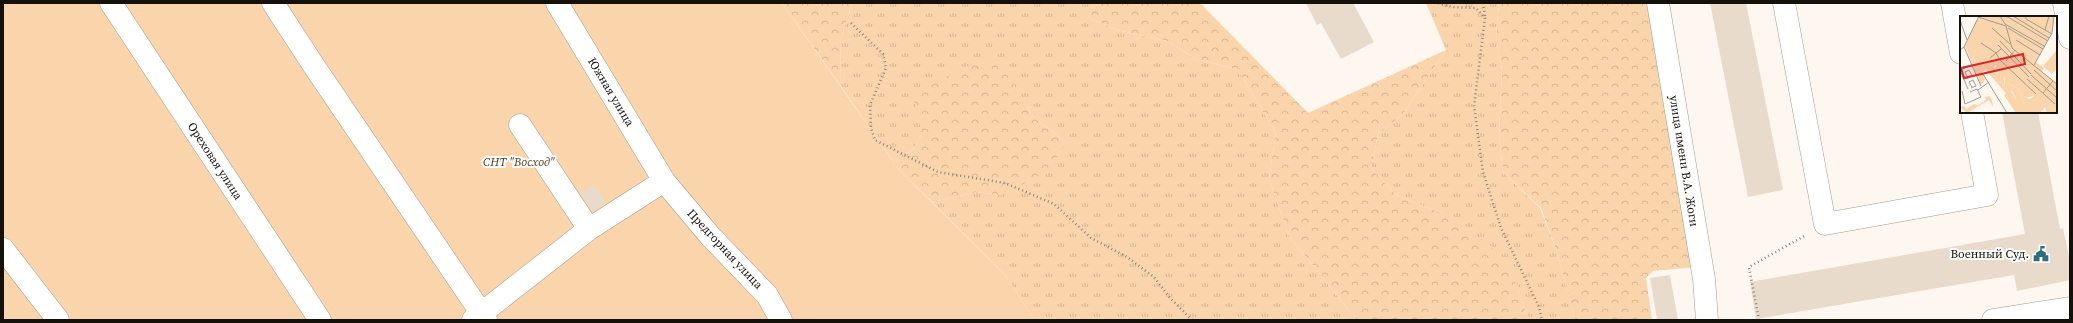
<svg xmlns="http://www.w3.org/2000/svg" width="2073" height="323" font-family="'Source Serif 4',serif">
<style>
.grass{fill:url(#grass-tufts)}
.forest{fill:url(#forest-crowns)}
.garden{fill:#fad5ac}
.building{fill:#e9dbcb}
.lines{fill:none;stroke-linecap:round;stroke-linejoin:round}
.minor-casing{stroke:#a79a8b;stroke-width:23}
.path{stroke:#88837c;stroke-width:2.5;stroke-dasharray:1 3;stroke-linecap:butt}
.minor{stroke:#fff;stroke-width:22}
.labels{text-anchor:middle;stroke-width:4;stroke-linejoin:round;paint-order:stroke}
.street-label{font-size:12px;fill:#14100a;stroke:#fff}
.park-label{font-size:12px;font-style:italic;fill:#523817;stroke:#fff}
.poi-label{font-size:12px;fill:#14100a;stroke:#fff;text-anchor:end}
.inset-road{fill:none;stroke:#a09b94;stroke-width:1}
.view{fill:#d62828;fill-opacity:0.15;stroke:#d62828;stroke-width:2}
.inset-edge{fill:none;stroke:#14100a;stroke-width:2}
</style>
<defs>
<pattern id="grass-tufts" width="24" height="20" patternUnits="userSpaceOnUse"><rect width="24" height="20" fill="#fad5ac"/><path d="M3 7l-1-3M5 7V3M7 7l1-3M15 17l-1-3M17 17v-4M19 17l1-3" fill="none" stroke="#d5b693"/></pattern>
<pattern id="forest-crowns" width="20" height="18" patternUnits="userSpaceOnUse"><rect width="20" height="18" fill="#fad5ac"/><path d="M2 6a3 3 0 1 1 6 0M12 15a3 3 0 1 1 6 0" fill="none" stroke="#d5b693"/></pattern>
</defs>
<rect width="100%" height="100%" fill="#fdf7f0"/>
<path class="grass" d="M852 3H1094L1089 18 1117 30 1167 41 1194 58 1238 70 1276 133 1269 179 1289 236 1357 320H1034L1006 276 932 202 977 192 1002 195 1066 142 1034 118 998 59 922 135 899 170 840 85 841 38Z
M1426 3H1499L1496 36 1502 70 1499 136 1503 172 1540 208 1556 249 1575 320H1528L1517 285 1441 213 1396 195 1371 168 1378 134 1403 114 1446 50Z"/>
<path class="forest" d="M782 3H852L841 38 840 85Z
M1094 3H1200L1308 113 1446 50 1403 114 1378 134 1371 168 1396 195 1441 213 1490 245 1517 285 1528 320H1357L1289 236 1269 179 1276 133 1238 70 1194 58 1167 41 1117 30 1089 18Z
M1499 3H1653L1696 267 1653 271 1646 278 1652 320H1575L1556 249 1541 208 1503 172 1499 136 1502 70 1496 37Z
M998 58 1034 118 1066 142 1050 170 1002 195 977 192 932 202 899 170 922 135 913 96 963 67Z"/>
<path class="garden" d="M3 3H782L899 170 1006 276 1034 320H3Z"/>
<path class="building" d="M1306 3H1353L1374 42 1341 59 1321 23 1317 25Z
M1710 3H1746L1783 190 1748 197Z
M2002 112H2038L2060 229 2063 228 2070 261V280L2017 291 2014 275 1756 319 1750 282 2025 234Z
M594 184 606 203 593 212 580 193Z
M1670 275 1678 320H1657L1650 278Z"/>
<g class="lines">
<defs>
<path id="minor" d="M111 3 320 320
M273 3 314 66 486 320
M557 3 664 181 711 237 767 295 781 320
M1658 3 1704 279 1707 320
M1784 3 1825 224 1987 195 1972 112
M1952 3 1961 53
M2064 3 2070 38
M520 125 589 229 664 181
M3 249 58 320
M473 320 589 229
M1993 320 2070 308"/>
</defs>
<use href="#minor" class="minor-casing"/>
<path class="path" d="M1438 3 1452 7 1476 8 1485 18 1474 106 1483 172 1501 228 1539 307 1542 320
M1483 3 1485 16
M851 23 883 54 886 68 870 105 871 128 875 140 938 172 1005 183 1054 204 1091 238 1127 257 1154 277 1170 298 1192 320
M1759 320 1749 267 1806 235"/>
<use href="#minor" class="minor"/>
</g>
<defs>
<symbol id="civic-bare" viewBox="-9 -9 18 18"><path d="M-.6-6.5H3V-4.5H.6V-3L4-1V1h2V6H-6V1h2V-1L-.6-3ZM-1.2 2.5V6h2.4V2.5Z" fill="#2c6d80" stroke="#fff" stroke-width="2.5" paint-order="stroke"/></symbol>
</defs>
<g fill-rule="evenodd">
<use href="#civic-bare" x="2030" y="243" width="22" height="22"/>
</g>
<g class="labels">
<g class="street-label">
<text transform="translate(611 92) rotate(59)" y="4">Южная улица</text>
<text transform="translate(215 161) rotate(57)" y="4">Ореховая улица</text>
<text transform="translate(1684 161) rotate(81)" y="4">улица имени В.А. Жоги</text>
<text transform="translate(725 249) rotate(47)" y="4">Предгорная улица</text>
</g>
<g class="park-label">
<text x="519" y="166">СНТ "Восход"</text>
</g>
<g class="poi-label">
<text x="2029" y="258">Военный Суд.</text>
</g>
</g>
<g transform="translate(1960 16)">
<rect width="97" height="97" fill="#fdf7f0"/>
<path d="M9 20 12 24 14 43 23 52 22 56 26 62 21 60 9 36ZM18 31 36 48 34 51 35 53 37 49 40 51 36 59 33 60V55L28 54 16 43 14 35ZM97 34V52L92 58 83 50ZM45 61 49 68 59 73 64 88 69 86 76 90 85 87 94 94 97 91V96L87 97 85 91 80 97 55 96 53 85 56 82 52 75 43 74 37 67 39 65 44 70Z" fill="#fad5ac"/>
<path d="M9 21V36L25 63 21 69 5 30ZM11 23 18 31 14 35 18 45 28 54 33 55V60L37 58 40 51 74 80 65 82 71 83 69 86 64 88 59 73 47 67 44 61V70L39 65 37 67 26 54 22 56 23 52 18 50 12 37ZM49 73 56 82 53 85 57 89 56 97 44 79 46 77 43 74ZM29 80 32 84 33 91 29 84 7 97 0 91 4 90 6 93 14 88 18 89 26 84 25 81Z" fill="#fad5ac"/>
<path d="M19 0H94L93 14 76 46 84 52 82 56 97 68V91L94 94 85 87 78 92 71 88 68 85 74 80 20 36 9 20Z" fill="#fad5ac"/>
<path class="inset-road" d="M40 0 45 8 84 30M42 0 48 1 88 25M47 0H53L89 22M66 0V3L92 18M18 1 46 10 52 32 97 68M0 4 7 24M32 12 50 28M48 12 83 33M85 14 89 0M56 24 80 39M40 25 71 58M21 27 36 37 40 44 76 78M38 29 69 61M4 31 21 70M0 34 4 31 19 0M30 42 41 33M46 45 55 34M74 49 92 17 94 0M0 54 8 73M0 54 12 49M74 54 97 75M23 58 47 97M71 59 97 82M4 63 8 62 12 60 9 54 5 56 8 62M67 63 95 88M11 72 16 70 13 64 9 66 12 71M18 74 29 66M2 75 5 88 21 81 17 73 10 76M83 77 93 65"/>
<path class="view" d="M63 38 65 48 4 62 1 52Z"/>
<rect width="97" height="97" class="inset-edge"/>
</g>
<rect width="2073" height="323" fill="none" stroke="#14100a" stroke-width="8"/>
</svg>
